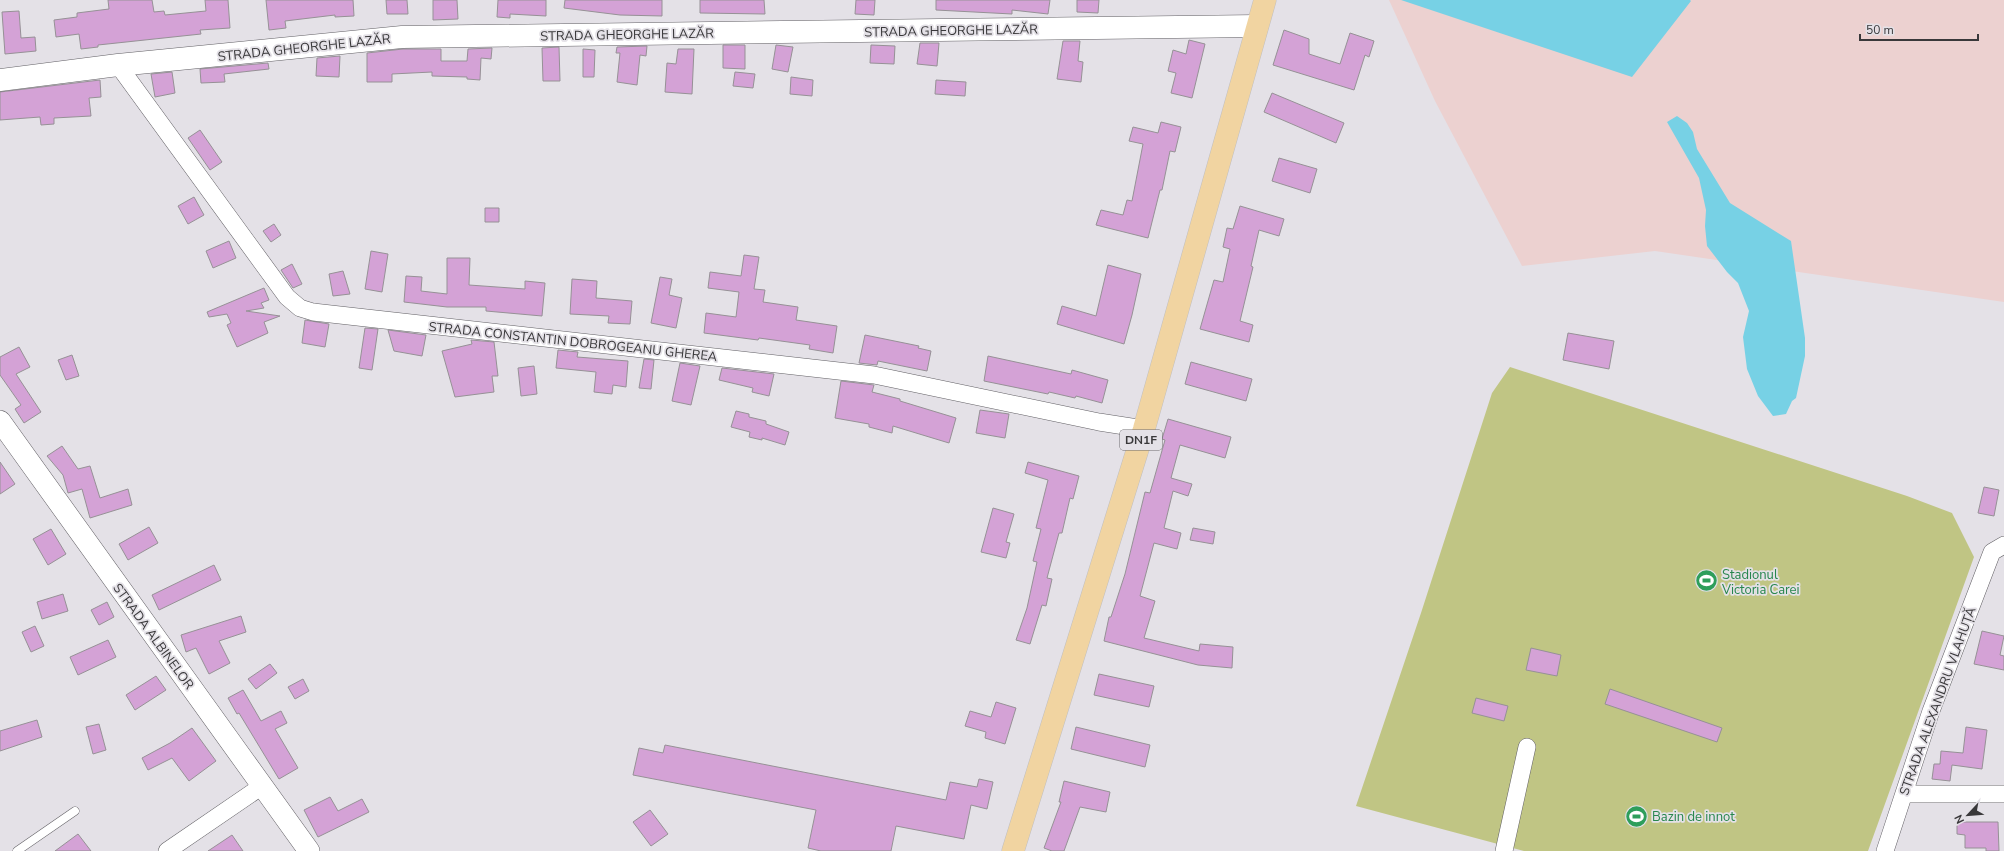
<svg xmlns="http://www.w3.org/2000/svg" width="2004" height="851" font-family="'Nunito Sans',sans-serif">
<style>
.industrial{fill:#ecd1d0}
.green{fill:#c0c584}
.water{fill:#77d1e5}
.building{fill:#d4a2d6;stroke:#969196}
.lines{fill:none;stroke-linecap:round;stroke-linejoin:round}
.service-casing{stroke:#626065;stroke-width:9}
.minor-casing{stroke:#626065;stroke-width:18}
.tertiary-casing{stroke:#626065;stroke-width:22}
.secondary-casing{stroke:#626065;stroke-width:23}
.primary-casing{stroke:#c0bfc0;stroke-width:23}
.service{stroke:#fff;stroke-width:8}
.minor{stroke:#fff;stroke-width:17}
.tertiary{stroke:#fff;stroke-width:21}
.secondary{stroke:#fff;stroke-width:22}
.primary{stroke:#f1d4a1;stroke-width:22}
.labels{text-anchor:middle;stroke-width:3.5;stroke-linejoin:round;paint-order:stroke}
.shield{fill:#e4e1e7;stroke:#6c6b6e;stroke-width:1}
.shield-label{font-size:12px;font-weight:bold;fill:#39383a}
.street-label{font-size:13px;fill:#39383a;stroke:#e4e1e7}
.leisure-label{font-size:13px;fill:#27864d;stroke:#e4e1e7;text-anchor:start}
</style>
<rect width="100%" height="100%" fill="#e4e1e7"/>
<path class="industrial" d="M1389 0H2004V302L1655 251 1522 266 1435 101Z"/>
<path class="green" d="M1510 367 1907 496 1952 513 1974 557 1868 851H1524L1356 806 1421 613 1492 393Z"/>
<path class="water" d="M1401 0H1690L1691 1 1632 77Z
M1677 116 1687 123 1693 132 1697 149 1730 203 1791 241 1805 338V356L1796 398 1792 401 1786 414 1773 416 1758 396 1747 369 1743 337 1749 311 1738 283 1727 272 1707 246 1705 226 1706 210 1699 178 1667 122Z"/>
<path class="building" d="M108 0H152L154 12 164 11 165 15 206 11 205 0H228L230 28 200 30 201 34 98 45V47L81 49 79 34 56 37 54 20 77 17V13L109 9Z
M266 0H353L354 16 335 17V15L285 21 286 28 269 30Z
M386 0H407L408 14H387Z
M433 0H457L458 19 433 20Z
M498 0H546V16L510 14V18L497 17Z
M565 0H662V16L620 15 564 8Z
M700 0H764L765 14 700 13Z
M856 0H875L874 15 855 14Z
M936 0H1050L1048 14 1012 10V14L936 10Z
M1077 0H1099L1098 13 1077 12Z
M19 11 21 38 35 37 36 51 5 54 2 12Z
M1284 30 1309 39V54L1340 64 1350 33 1374 41 1369 57 1365 55 1354 90 1273 65Z
M1189 40 1205 44 1192 98 1171 93 1176 73 1168 71 1173 50 1186 54Z
M1063 41H1080L1078 61 1083 62 1081 82 1057 79Z
M920 43H939L937 66 917 64Z
M723 45H745V69L723 68Z
M776 45 793 47 788 72 772 69Z
M871 45 895 46 894 64 870 63Z
M647 46 646 56 640 55 637 85 617 82 620 53H616L617 47Z
M559 47 560 81H543L542 48Z
M492 48 491 59 481 58 480 80 467 79V77L432 76V72L392 74V82H367V53L403 49H441V61H467L468 49Z
M583 49 595 50 594 77H583Z
M678 49H694L692 94 665 92 667 63 676 64Z
M340 56 339 77 316 76 317 58Z
M268 63 269 69 224 74 225 82 201 83 200 69Z
M172 72 175 93 155 97 151 74Z
M735 72 755 74 753 88 733 86Z
M791 77 813 80 812 96 790 94Z
M100 80 101 97 89 98 91 116 54 118V124L41 125 40 117 0 120V92Z
M936 80 966 82 965 96 935 94Z
M1272 93 1344 123 1336 143 1264 112Z
M1161 122 1181 127 1175 152 1170 151 1162 190H1160L1148 238 1096 225 1101 210 1123 215 1127 200 1132 201 1143 144 1129 141 1133 127 1158 133Z
M200 130 222 162 210 170 188 138Z
M1279 158 1317 169 1310 193 1272 181Z
M194 197 204 215 188 224 178 206Z
M1240 206 1284 219 1279 236 1259 230 1251 266 1253 267 1240 321 1253 325 1249 342 1200 329 1214 280 1223 282 1230 249 1223 247 1227 228 1233 229Z
M485 208H499V222H485Z
M274 224 281 235 271 242 263 231Z
M229 241 236 258 213 268 206 251Z
M371 251 388 254 382 292 365 289Z
M744 255 759 257 754 289 765 290 763 302 798 307 796 320 837 326 833 353 809 349 810 345 759 338 758 340 704 333 706 313 736 317 739 292 708 288 710 272 741 276Z
M447 258H470L469 285 525 289V281L545 283 542 316 486 311V307H447L404 302 406 276 422 277 421 291 447 294Z
M292 264 302 284 293 288 281 270Z
M1108 265 1141 274 1132 315 1124 344 1057 324 1062 306 1096 316Z
M343 271 350 294 333 296 329 274Z
M660 277 672 279 669 295 682 298 676 328 651 323Z
M572 279 597 281 596 298 632 301 630 324 608 323 609 316 570 314Z
M264 288 269 300 261 303 264 308 246 311 280 316 264 322 268 333 237 347 227 325 231 323 227 314 209 317 207 312Z
M305 320 329 324 325 347 302 343Z
M365 328 378 329 372 370 359 368Z
M388 330 426 335 422 356 394 351Z
M1568 333 1614 341 1609 369 1563 360Z
M865 335 919 346 918 348 931 351 927 371 878 361 877 365 859 363Z
M471 340 494 342 498 376H492L494 392 455 397 442 351 472 344Z
M19 347 30 367 16 374 41 412 24 423 15 409 21 405 0 375V357Z
M558 350 578 352 577 357 628 361 626 387 613 385 612 394 594 392 596 372 556 368Z
M72 355 79 376 66 380 58 360Z
M988 356 1071 374 1072 370 1108 380 1102 403 1076 396 1075 398 1049 392 1048 394 984 381Z
M644 359 654 360 651 389 639 388Z
M1191 362 1252 379 1246 401 1185 384Z
M680 363 700 366 691 405 672 401Z
M534 366 537 394 521 396 518 368Z
M722 368 774 374 769 396 752 392 753 388 719 380Z
M841 381 874 385 872 392 900 399V401L956 418 949 443 893 426 892 433 869 427V424L835 418Z
M980 410 1009 414 1005 438 976 433Z
M736 411 749 414V417L766 421V424L789 432 785 445 762 438V440L749 437 750 432 731 427Z
M1168 419 1231 437 1225 458 1180 445 1171 478 1192 484 1188 496 1173 491 1164 528 1181 533 1177 549 1154 543 1140 596 1155 601 1144 638 1199 651 1200 644 1233 647 1232 668 1198 665 1104 641 1109 617H1111L1125 574 1145 492 1150 493 1165 440 1162 439Z
M62 446 78 469 90 466 100 498 128 489 132 505 90 518 82 489 68 493 63 475 47 456Z
M0 462 15 484 0 494Z
M1028 462 1079 476 1073 499 1070 498 1062 533H1059L1047 578 1052 579 1046 606 1042 605 1030 644 1016 640 1027 608 1037 562 1033 561 1041 529 1036 528 1048 480 1025 473Z
M1984 487 1999 490 1994 516 1978 513Z
M993 508 1014 514 1006 542 1010 543 1006 558 981 552Z
M149 527 158 543 128 560 119 544Z
M1193 528 1215 532 1213 544 1190 540Z
M51 529 66 554 48 565 33 539Z
M214 565 221 580 159 610 152 595Z
M63 594 68 611 42 619 37 602Z
M107 602 114 617 99 625 91 610Z
M241 616 246 632 219 641 230 663 209 674 196 648 186 652 181 635Z
M35 626 44 646 31 652 22 632Z
M1982 631 2004 636 2000 655 2004 656V670L1974 664Z
M108 640 116 657 78 675 70 657Z
M1531 648 1561 655 1557 676 1526 670Z
M270 664 277 673 256 689 248 679Z
M1099 674 1154 686 1149 707 1094 695Z
M156 676 166 690 135 710 126 695Z
M303 679 309 691 295 699 288 687Z
M1610 689 1722 728 1717 742 1605 704Z
M243 690 261 721 281 711 287 723 275 729 298 768 279 779 239 713 237 714 228 698Z
M1476 698 1508 706 1504 721 1472 713Z
M996 702 1016 708 1005 744 985 738 986 732 965 726 970 711 991 717Z
M37 720 42 737 0 751V731Z
M99 724 106 750 93 754 86 727Z
M1076 727 1150 745 1145 767 1071 749Z
M1966 727 1987 730 1982 769 1952 765 1950 781 1932 779 1934 764H1940L1941 751 1963 753Z
M192 728 216 761 189 781 172 758 148 770 142 758 170 743Z
M665 745 946 800 950 782 977 787 979 779 993 782 987 809 971 805 964 839 896 826 891 851H821L808 848 816 810 633 775 639 748 663 753Z
M1064 781 1110 792 1106 812 1080 807 1064 851H1052L1044 848 1061 802H1059Z
M330 797 338 811 362 799 369 812 318 837 304 810Z
M650 810 668 834 651 846 633 822Z
M1957 822H1998L1999 851H1986V848H1965V835L1957 834Z
M78 834 91 851H55Z
M232 835 243 851H208Z"/>
<g class="lines">
<defs>
<path id="service" d="M17 851 75 811"/>
<path id="minor" d="M118 65 287 297 300 308 313 312 874 375 1099 422 1144 429
M1904 794H2004
M167 851 262 786
M1504 851 1527 747
M1885 851 1931 711 1992 552 2004 545"/>
<path id="tertiary" d="M0 421 309 851"/>
<path id="secondary" d="M0 80 118 65 402 37 1257 26"/>
<path id="primary" d="M1013 851 1144 429 1265 0"/>
</defs>
<use href="#service" class="service-casing"/>
<use href="#minor" class="minor-casing"/>
<use href="#tertiary" class="tertiary-casing"/>
<use href="#secondary" class="secondary-casing"/>
<use href="#primary" class="primary-casing"/>
<use href="#service" class="service"/>
<use href="#minor" class="minor"/>
<use href="#tertiary" class="tertiary"/>
<use href="#secondary" class="secondary"/>
<use href="#primary" class="primary"/>
</g>
<defs>
<symbol id="stadium-disc" viewBox="-11 -11 22 22"><circle r="9.5" fill="#2e9e5b" stroke="#e4e1e7"/><path d="M0-5a6.5 5 0 1 0 0 10a6.5 5 0 1 0 0-10ZM-3.5-1.8h7v3.6h-7Z" fill="#fff"/></symbol>
</defs>
<g fill-rule="evenodd">
<use href="#stadium-disc" x="1694" y="568" width="25" height="25"/>
<use href="#stadium-disc" x="1624" y="804" width="25" height="25"/>
</g>
<g class="labels">
<rect class="shield" x="1120" y="430" width="42" height="20" rx="3"/>
<g class="shield-label">
<text x="1141" y="444">DN1F</text>
</g>
<g class="street-label">
<text transform="translate(951 30) rotate(-1)" y="5">STRADA GHEORGHE LAZĂR</text>
<text transform="translate(627 34) rotate(-1)" y="5">STRADA GHEORGHE LAZĂR</text>
<text transform="translate(304 47) rotate(-6)" y="5">STRADA GHEORGHE LAZĂR</text>
<text transform="translate(573 341) rotate(6)" y="5">STRADA CONSTANTIN DOBROGEANU GHEREA</text>
<text transform="translate(154 636) rotate(54)" y="5">STRADA ALBINELOR</text>
<text transform="translate(1937 701) rotate(-70)" y="5">STRADA ALEXANDRU VLAHUȚĂ</text>
</g>
<g class="leisure-label">
<text x="1722" y="579">Stadionul<tspan x="1722" dy="15">Victoria Carei</tspan></text>
<text x="1652" y="821">Bazin de innot</text>
</g>
</g>
<g transform="translate(1968 815) rotate(244)" stroke="#e4e1e7" stroke-width="3" paint-order="stroke">
<path d="M0-3L7 15L0 10L-7 15Z" fill="#39383a"/>
<text y="-6" font-size="11" font-weight="bold" text-anchor="middle" fill="#39383a">N</text>
</g>
<path d="M1860 34v6h118v-6" fill="none" stroke="#39383a" stroke-width="2"/>
<text x="1866" y="34" font-size="12" fill="#39383a" stroke="#e4e1e7" stroke-width="3" paint-order="stroke">50 m</text>
</svg>
